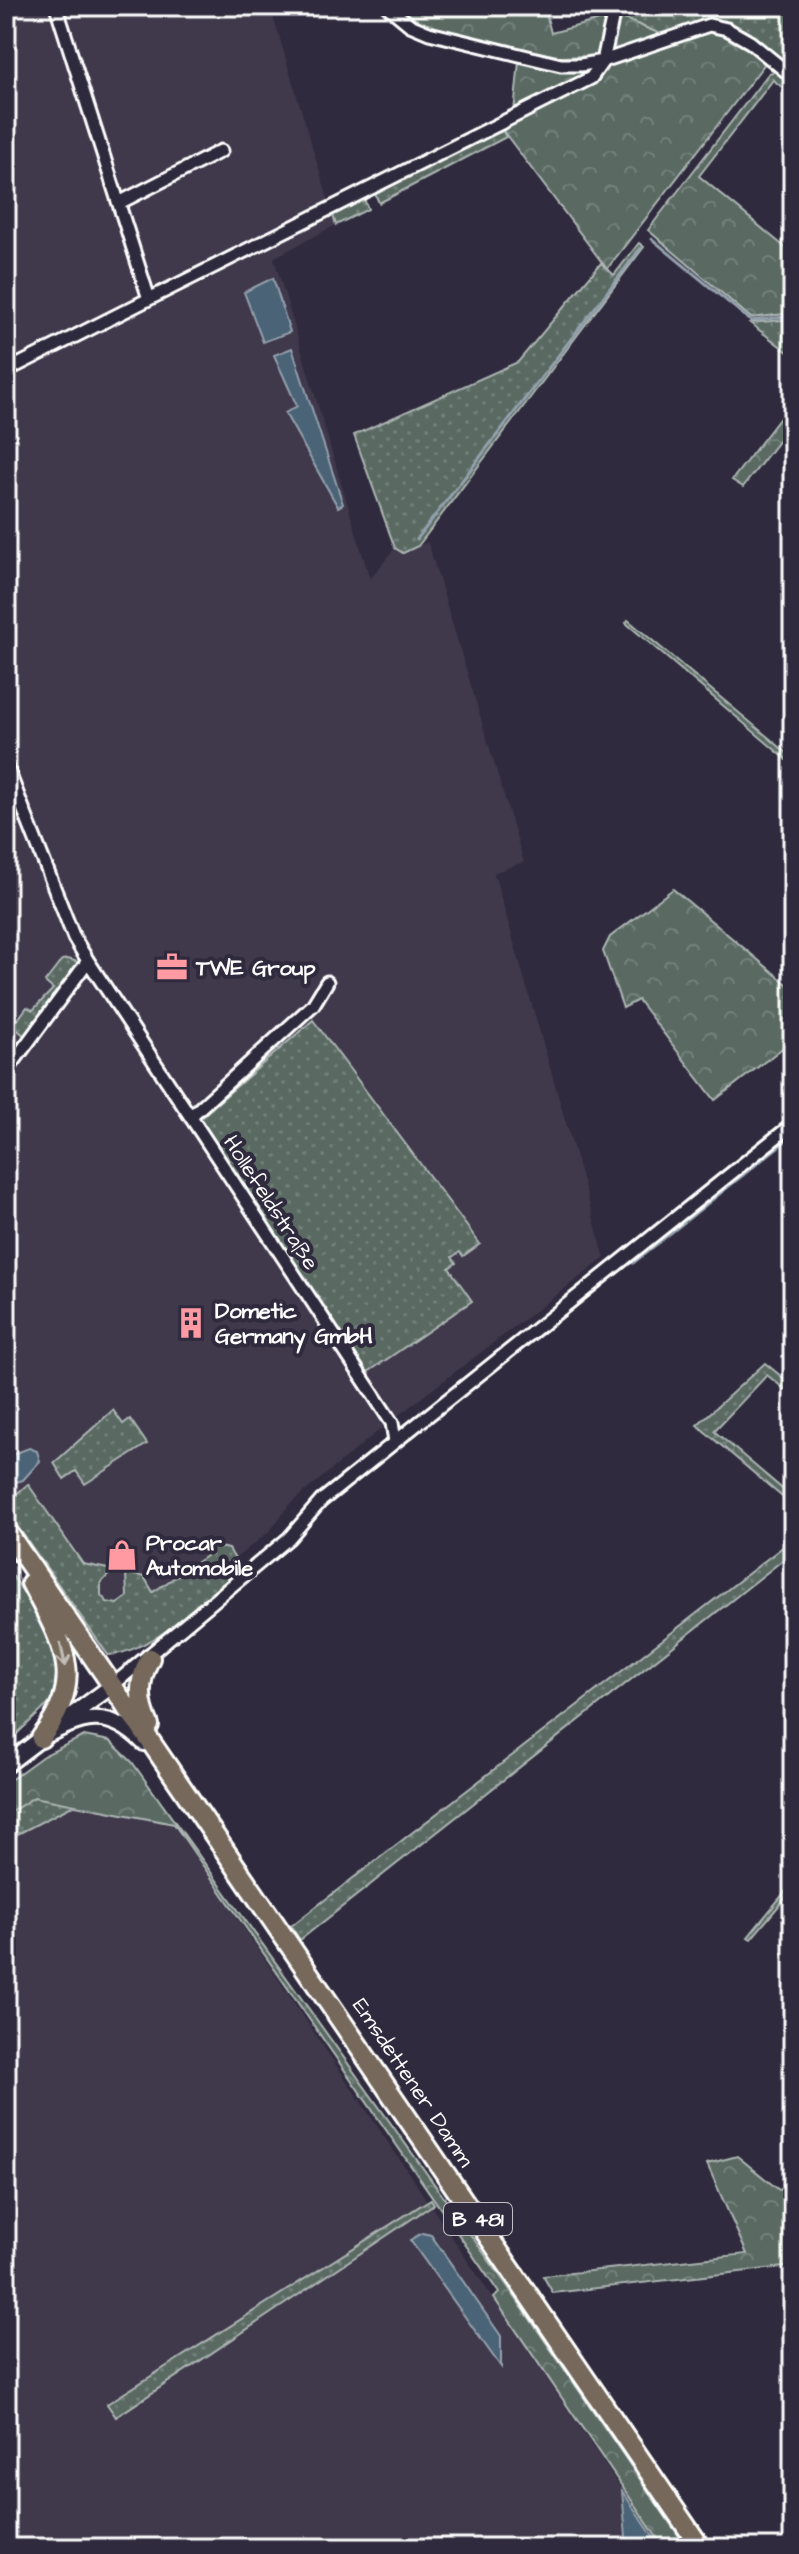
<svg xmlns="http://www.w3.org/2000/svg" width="799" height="2554" font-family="'Architects Daughter',sans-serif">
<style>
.built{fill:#3f374c}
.grass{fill:url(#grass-dots);stroke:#acb5b2;stroke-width:2}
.forest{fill:url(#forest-crowns);stroke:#acb5b2;stroke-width:2}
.water{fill:#4c6376;stroke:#94a1ad;stroke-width:2}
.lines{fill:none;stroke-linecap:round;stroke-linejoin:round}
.stream{stroke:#94a1ad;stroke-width:3}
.minor-casing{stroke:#fff;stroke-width:17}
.tertiary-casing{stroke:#fff;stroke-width:20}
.primary-casing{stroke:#fff;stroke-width:24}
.minor{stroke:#2f2a3d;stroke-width:11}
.tertiary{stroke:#2f2a3d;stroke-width:14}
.primary{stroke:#76695c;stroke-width:18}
.oneway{stroke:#c1bcb6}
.labels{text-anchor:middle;stroke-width:8;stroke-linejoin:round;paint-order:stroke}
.shield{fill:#2f2a3d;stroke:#c1bfc5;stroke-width:2}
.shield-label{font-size:20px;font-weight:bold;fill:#fff}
.poi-label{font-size:22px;font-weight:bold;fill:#fff;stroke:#2f2a3d;text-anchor:start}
.street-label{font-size:22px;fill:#fff;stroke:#2f2a3d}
</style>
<defs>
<pattern id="grass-dots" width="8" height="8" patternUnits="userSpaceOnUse" patternTransform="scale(2)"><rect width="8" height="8" fill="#5a6b64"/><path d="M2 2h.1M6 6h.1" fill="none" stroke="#73817b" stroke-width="1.8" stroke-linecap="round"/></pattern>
<pattern id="forest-crowns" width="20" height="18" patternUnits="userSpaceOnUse" patternTransform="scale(2)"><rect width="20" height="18" fill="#5a6b64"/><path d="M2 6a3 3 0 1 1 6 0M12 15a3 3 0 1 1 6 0" fill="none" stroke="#73817b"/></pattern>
</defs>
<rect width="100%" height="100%" fill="#2f2a3d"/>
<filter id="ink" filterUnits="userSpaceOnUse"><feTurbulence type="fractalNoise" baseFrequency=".0125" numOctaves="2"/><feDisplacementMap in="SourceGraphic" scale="16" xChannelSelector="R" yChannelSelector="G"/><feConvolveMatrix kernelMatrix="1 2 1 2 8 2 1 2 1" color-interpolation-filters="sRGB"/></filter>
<g filter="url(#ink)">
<path class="built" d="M6 6H270L336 225 274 258 370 579 395 548 403 552 428 542 524 862 494 873 605 1258 382 1428 289 1505 271 1530 126 1647 6 1475Z
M78 1803 174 1824 661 2548H6V1838Z"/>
<path class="grass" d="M620 6H793V69L752 37 708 21 663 35 617 16Z
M501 128 506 137 379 203 374 191Z
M363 196 368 209 336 225 332 212Z
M639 243 644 247 418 546 403 553 395 548 354 435 518 362 601 263 614 275Z
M793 319V356L750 323Z
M628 620 793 758V765L626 623Z
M68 959 78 962V966L26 1037 13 1026 27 1007 33 1010 53 989 45 982 62 960Z
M313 1020 480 1244 463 1256 460 1252 452 1257 456 1263 449 1268 472 1301 368 1372 198 1120Z
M765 1363 793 1386V1396L767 1375 714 1431 793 1498V1506L697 1425Z
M113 1410 123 1424 130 1419 147 1444 85 1484 76 1471 64 1479 54 1463Z
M28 1484 83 1564 113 1570 101 1583V1595L107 1602 117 1604 127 1597 126 1573 144 1577 153 1592 206 1556 202 1548 207 1545 229 1549 242 1571C213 1598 147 1654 108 1655L6 1510V1503Z
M793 1539V1552L300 1940 291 1926Z
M6 1566 44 1623 62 1676 52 1701 6 1744Z
M34 1797 78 1803 6 1840V1815Z
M793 1882V1889L751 1939 748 1937Z
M431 2199 434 2204 116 2417 107 2404Z"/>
<path class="forest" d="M393 6H544L551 33 607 18 600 55 563 57 459 37 414 22Z
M617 16 663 35 614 53 611 46Z
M709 30 725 33 766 62 607 269 501 128 606 63Z
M519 61 559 70 589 69 578 81 514 112Z
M777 71 793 85V96L773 80 699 176 793 254V313L751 318 648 230 769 73Z
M793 401V422L743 487 732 480Z
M673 889 793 989V1040L715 1100 638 1000 623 1008 603 951 610 937Z
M84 1736 110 1741 132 1762 508 2287 687 2548H664L494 2298 499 2293 174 1824 34 1797 6 1815V1783L43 1756Z
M737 2156 779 2190 793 2186V2266L553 2293 543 2276 747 2254 707 2164Z"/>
<path class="water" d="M273 278 290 332 263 342 244 292Z
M292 348 343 504 338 507 285 413 297 406 274 355Z
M29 1448 37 1451 40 1461 23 1480 16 1482 6 1469V1457Z
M422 2233 431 2235 501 2336V2367L410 2240Z
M622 2491 661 2548H627Z"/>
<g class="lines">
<path class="stream" d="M652 239 751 321 793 316
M417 539 641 248
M633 1263 793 1135"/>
<defs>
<path id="minor" d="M387 6 410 25 429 33 561 65H581L603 61 709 25 727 29 750 42 793 77
M119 203 221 151
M149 299 591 78 603 61 615 6
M6 371 149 299 56 6
M6 765 74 938 88 961 392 1423 395 1441
M6 1072 88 961
M191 1116 313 1005 327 982
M113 1685 289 1538 321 1501 793 1124"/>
<path id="tertiary" d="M64 1721 113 1685
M41 1738C82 1717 107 1706 144 1743
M6 1765 47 1734"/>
<path id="primary" d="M6 1530 701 2548
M31 1583C62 1644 88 1677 41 1738
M149 1725C138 1701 138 1681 150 1658"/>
</defs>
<use href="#minor" class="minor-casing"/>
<use href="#tertiary" class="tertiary-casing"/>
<use href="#primary" class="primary-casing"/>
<use href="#minor" class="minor"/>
<use href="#tertiary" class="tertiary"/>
<use href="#primary" class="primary"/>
</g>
<defs><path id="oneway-shaft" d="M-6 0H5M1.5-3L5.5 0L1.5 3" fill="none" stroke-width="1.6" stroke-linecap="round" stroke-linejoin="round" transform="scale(2)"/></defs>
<use class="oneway" href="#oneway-shaft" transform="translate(63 1655) rotate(78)"/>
</g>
<defs>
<symbol id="office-bare" viewBox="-9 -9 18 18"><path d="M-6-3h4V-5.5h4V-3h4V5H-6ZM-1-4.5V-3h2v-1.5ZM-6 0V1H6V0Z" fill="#ff9aa2" stroke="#2f2a3d" stroke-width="2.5" paint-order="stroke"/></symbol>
<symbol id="building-bare" viewBox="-9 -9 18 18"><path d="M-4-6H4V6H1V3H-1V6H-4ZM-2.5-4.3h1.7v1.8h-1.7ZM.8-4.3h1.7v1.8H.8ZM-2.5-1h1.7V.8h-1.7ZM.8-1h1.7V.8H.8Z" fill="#ff9aa2" stroke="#2f2a3d" stroke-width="2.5" paint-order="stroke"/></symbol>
<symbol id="shop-bare" viewBox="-9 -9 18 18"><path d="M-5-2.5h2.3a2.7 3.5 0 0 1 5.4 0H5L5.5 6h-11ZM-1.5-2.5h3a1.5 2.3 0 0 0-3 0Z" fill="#ff9aa2" stroke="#2f2a3d" stroke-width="2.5" paint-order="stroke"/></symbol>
</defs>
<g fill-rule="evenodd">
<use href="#office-bare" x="150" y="945" width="44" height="44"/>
<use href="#building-bare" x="169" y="1301" width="44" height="44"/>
<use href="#shop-bare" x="100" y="1533" width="44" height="44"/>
</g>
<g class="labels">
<rect class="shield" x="444" y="2203" width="68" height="32" rx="6"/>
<g class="shield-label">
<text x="478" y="2226">B 481</text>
</g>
<g class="poi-label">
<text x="196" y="975">TWE Group</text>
<text x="215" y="1318">Dometic<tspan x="215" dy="25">Germany GmbH</tspan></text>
<text x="146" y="1550">Procar<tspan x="146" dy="25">Automobile</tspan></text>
</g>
<g class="street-label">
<text transform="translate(272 1202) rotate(57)" y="8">Hollefeldstraße</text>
<text transform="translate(414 2082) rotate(56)" y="8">Emsdettener Damm</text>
</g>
</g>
<rect width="799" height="2554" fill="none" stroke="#2f2a3d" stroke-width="32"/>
<rect x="16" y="16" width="767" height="2522" fill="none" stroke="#fff" stroke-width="3" filter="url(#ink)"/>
</svg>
